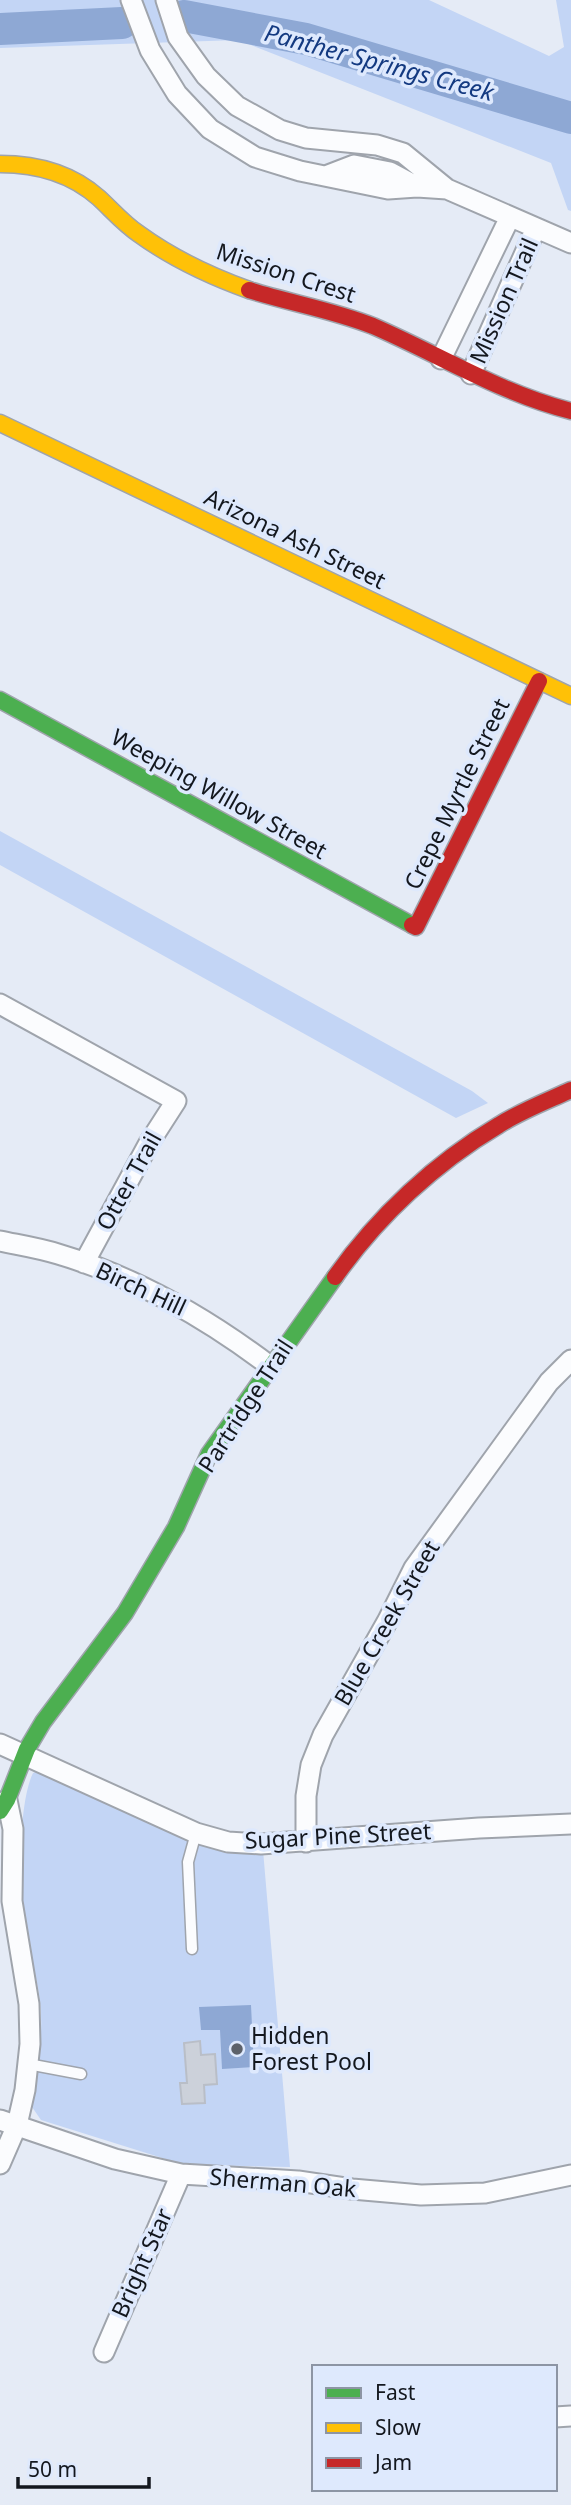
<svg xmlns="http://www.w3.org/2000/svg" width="571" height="2505" font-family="'Noto Sans',sans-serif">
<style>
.green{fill:#c3d5f5}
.water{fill:#8ea8d4}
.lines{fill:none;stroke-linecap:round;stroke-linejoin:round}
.river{stroke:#8ea8d4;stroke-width:32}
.building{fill:#ccd1da;stroke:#b9bec7;stroke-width:2}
.lane-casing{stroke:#9fa4ac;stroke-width:13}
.street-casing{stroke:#9fa4ac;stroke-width:23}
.fast-casing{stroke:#9fa4ac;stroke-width:19}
.slow-casing{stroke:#9fa4ac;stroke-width:19}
.jam-casing{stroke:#9fa4ac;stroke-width:19}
.lane{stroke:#fbfcfe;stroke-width:10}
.street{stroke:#fbfcfe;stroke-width:19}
.fast{stroke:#4caf50;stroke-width:16}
.slow{stroke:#ffc107;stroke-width:16}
.jam{stroke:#c62828;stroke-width:16}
.poi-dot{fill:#5c616a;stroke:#dee9fd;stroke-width:2.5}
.labels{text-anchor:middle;stroke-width:7;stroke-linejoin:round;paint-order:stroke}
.street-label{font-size:23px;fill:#13171e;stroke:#dee9fd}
.poi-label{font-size:23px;fill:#13171e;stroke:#dee9fd;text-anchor:start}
.water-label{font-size:24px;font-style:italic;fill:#143a81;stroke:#dee9fd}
</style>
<rect width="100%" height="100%" fill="#e5ebf6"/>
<path class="green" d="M0 0H429L549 56 564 47 556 0H571V211L568 210 551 163 238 40 0 48Z
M0 831 472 1091 488 1103 456 1118 0 865Z
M38 1771 263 1850 290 2167 200 2165 175 2162 41 2120 32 2107C37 2072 44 2036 40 2001 37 1974 27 1948 24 1922 19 1888 18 1804 33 1773Z"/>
<path class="water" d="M251 2005 254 2067 222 2069 220 2030H201L199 2007Z"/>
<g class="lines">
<path class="river" d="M184 16 306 39 571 118
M0 29 122 23"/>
</g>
<path class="building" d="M200 2041 201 2055 215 2054 217 2084 204 2085 205 2103 182 2104 180 2083H187L184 2043Z"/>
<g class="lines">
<defs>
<path id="lane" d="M192 1949 188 1862 196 1833
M28 2064 81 2074"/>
<path id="street" d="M131 0 150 50 177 94 210 129 255 157 300 171 388 189 417 187 447 189
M166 0 178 37 206 76 237 106 280 130 306 138 377 145 403 153 447 189 571 243
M328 175 354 165 390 172 416 186
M441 359 510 217
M471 374 536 228
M0 1004 176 1101 149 1143 84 1263
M0 1241C19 1245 39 1248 58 1254 136 1277 205 1317 270 1366
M0 1744 196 1833 228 1842 261 1844 479 1828 571 1824
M306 1842V1796L311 1765 323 1735 388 1620 414 1568 549 1382 571 1360
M0 2120 115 2159 181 2174 298 2181 352 2189 421 2195 485 2193 571 2175
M0 2164 17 2125 25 2090 30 2044 29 2004 12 1901 13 1829 7 1800
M104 2352 181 2174
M555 2417 571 2416"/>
<path id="fast" d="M0 700 412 925
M0 1811 7 1800 27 1749 43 1722 125 1613 176 1527 209 1454 335 1277"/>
<path id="slow" d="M0 164C37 164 71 173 99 198 112 210 124 224 139 234 172 258 210 276 249 290
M0 423 571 696"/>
<path id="jam" d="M249 290C290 303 333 310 373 326 440 355 500 393 571 411
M412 925 416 927 539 681
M335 1277C378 1216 435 1163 499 1125 521 1111 547 1101 571 1090"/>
</defs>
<use href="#lane" class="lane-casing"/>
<use href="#street" class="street-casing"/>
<use href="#fast" class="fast-casing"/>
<use href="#slow" class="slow-casing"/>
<use href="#jam" class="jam-casing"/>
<use href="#lane" class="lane"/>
<use href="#street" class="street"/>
<use href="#fast" class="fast"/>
<use href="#slow" class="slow"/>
<use href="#jam" class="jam"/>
</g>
<circle class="poi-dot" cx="237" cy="2049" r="7"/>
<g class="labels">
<g class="street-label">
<text transform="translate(286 273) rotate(18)" y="8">Mission Crest</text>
<text transform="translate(504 301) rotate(-66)" y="8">Mission Trail</text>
<text transform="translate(295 539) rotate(26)" y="8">Arizona Ash Street</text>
<text transform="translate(219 794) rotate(29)" y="8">Weeping Willow Street</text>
<text transform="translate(457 794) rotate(-64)" y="8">Crepe Myrtle Street</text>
<text transform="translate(129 1181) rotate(-61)" y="8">Otter Trail</text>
<text transform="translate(141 1289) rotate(25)" y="8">Birch Hill</text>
<text transform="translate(246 1406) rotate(-57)" y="8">Partridge Trail</text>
<text transform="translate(387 1623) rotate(-60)" y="8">Blue Creek Street</text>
<text transform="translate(338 1836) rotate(-3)" y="8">Sugar Pine Street</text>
<text transform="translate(283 2183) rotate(5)" y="8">Sherman Oak</text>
<text transform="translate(142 2263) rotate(-66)" y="8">Bright Star</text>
</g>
<g class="poi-label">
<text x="251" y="2044">Hidden<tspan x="251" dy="26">Forest Pool</tspan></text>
</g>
<g class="water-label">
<text transform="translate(379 63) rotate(15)" y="8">Panther Springs Creek</text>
</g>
</g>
<rect x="312" y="2365" width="245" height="126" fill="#dee9fd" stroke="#8d95a4" stroke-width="2"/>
<rect x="326" y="2388" width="35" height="10" fill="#4caf50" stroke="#8d95a4" stroke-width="2"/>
<text x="375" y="2400" font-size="21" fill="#13171e">Fast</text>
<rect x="326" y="2423" width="35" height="10" fill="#ffc107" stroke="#8d95a4" stroke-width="2"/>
<text x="375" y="2435" font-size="21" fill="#13171e">Slow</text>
<rect x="326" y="2458" width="35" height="10" fill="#c62828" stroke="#8d95a4" stroke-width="2"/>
<text x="375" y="2470" font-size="21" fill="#13171e">Jam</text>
<path d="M18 2477v10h131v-10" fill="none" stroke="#13171e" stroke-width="3.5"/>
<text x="28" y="2477" font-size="21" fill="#13171e" stroke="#dee9fd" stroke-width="5" paint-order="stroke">50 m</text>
</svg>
